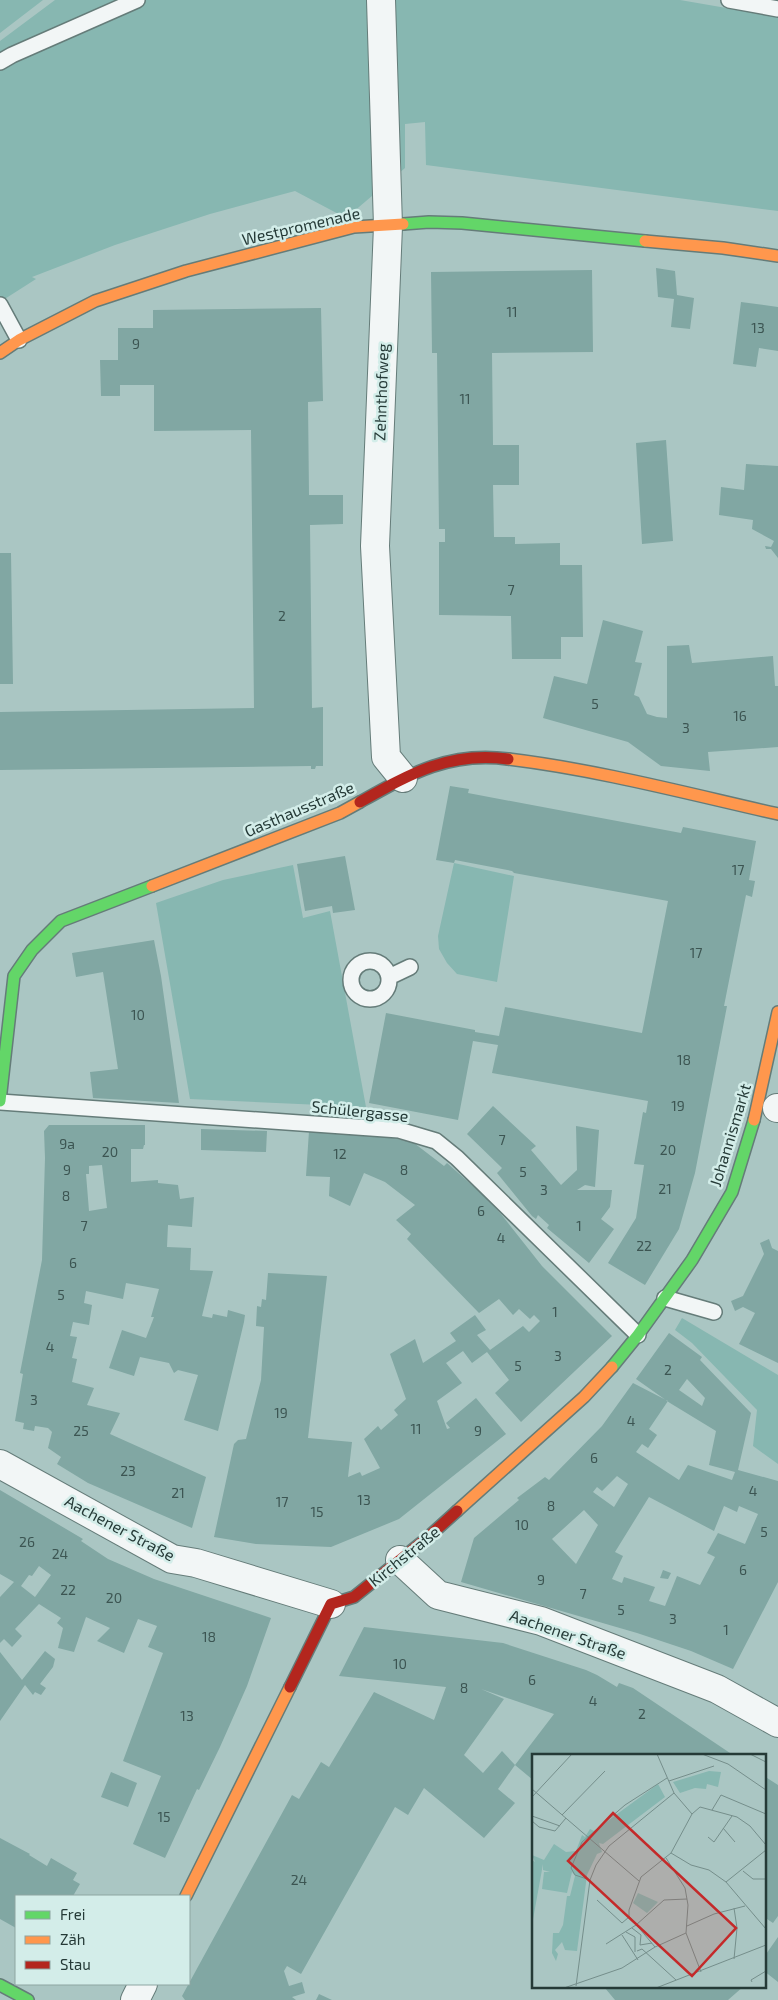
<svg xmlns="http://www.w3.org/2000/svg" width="778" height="2000" font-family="'Exo 2',sans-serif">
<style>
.green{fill:#87b7b1}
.building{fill:#81a7a3;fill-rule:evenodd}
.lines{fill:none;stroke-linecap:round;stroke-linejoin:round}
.lane-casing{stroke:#657c79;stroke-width:18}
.street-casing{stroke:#657c79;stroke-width:30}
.fast-casing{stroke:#657c79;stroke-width:14}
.slow-casing{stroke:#657c79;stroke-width:14}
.jam-casing{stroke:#657c79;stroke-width:14}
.lane{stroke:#f2f6f6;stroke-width:15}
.street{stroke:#f2f6f6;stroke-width:28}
.fast{stroke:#63d668;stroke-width:11}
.slow{stroke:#ff974d;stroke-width:11}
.jam{stroke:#b3261e;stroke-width:11}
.labels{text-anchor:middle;stroke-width:5;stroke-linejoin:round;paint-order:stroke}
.number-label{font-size:14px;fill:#3c5552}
.street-label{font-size:16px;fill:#253a37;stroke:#d3ede9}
.inset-road{fill:none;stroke:#758e8b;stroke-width:1}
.view{fill:#c42a2a;fill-opacity:0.15;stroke:#c42a2a;stroke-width:2.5}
.inset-edge{fill:none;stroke:#253a37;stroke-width:2.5}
</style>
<rect width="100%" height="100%" fill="#aac6c3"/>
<path class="green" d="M0 0H43L0 33Z
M55 0H680L778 17V211L426 165 425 122 405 124V168L346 218 295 191 210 214 115 245 32 277 36 279 0 302V41Z
M454 863 514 876 497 982 457 974 447 963 439 949 438 936Z
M293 865 303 918 330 911 366 1107 190 1099 156 903 223 880Z
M682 1318 778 1375V1464L753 1446 757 1410 692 1343 675 1330Z"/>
<path class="building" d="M656 268 675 271 677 295 694 298 690 329 671 327 674 299 658 297Z
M592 270 593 352 492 353 493 445H519V485H493L494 537H515V544L560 543V565H582L583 637H561V659H512L511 616 439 615V542H445V529H439L437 353H432L431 272Z
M741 302 778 307V351L759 348 756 367 733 364Z
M321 308 323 401 308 402 309 495H343V524L310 525 312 708 323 707V766H316L315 769H311V766L0 770V712L254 708 251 430 154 431V385H120V396H101L100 360H118V328H153V310Z
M666 440 673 541 642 544 636 443Z
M746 464 778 466V558L771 549H766L765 546 771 547 774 541 752 529 753 520 719 515 721 487 744 490Z
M0 553H11L13 684H0Z
M603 620 643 631 635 662 642 663 634 695 639 697 647 714 657 717 667 718V646L689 645 692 663 773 656 775 686H778V747L708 752 710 771 661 766 628 742 543 718 554 676 587 684Z
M450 786 469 789 468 793 681 833 683 827 756 841 749 880 755 881 752 897 746 895 724 1006H727L695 1173 679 1229 645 1285 608 1263 636 1218 644 1165 634 1164 643 1112 646 1113 648 1101 492 1073 498 1045 473 1041 458 1120 369 1103 386 1013 475 1030V1032L499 1036 505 1007 642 1033 668 901 514 873 512 871 455 860 454 863 436 860Z
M345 856 355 910 333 913 332 906 305 911 297 864Z
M154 940 161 976 179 1103 93 1098 90 1072 118 1069 103 972 76 977 72 953Z
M493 1106 536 1146 531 1150 561 1185 577 1170 576 1126 599 1130 595 1187 585 1185 577 1190H612L610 1207 601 1219 614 1229 589 1263 547 1228 549 1225 538 1215 536 1219 532 1216 497 1173 502 1168 467 1134Z
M49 1125H145V1145H144L143 1149H131V1182L158 1180V1183L178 1185 180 1199 194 1197 192 1227 168 1225 167 1247 191 1248 190 1270 213 1271 202 1316 212 1318 213 1314 227 1317 228 1310 245 1315 244 1322 218 1431 184 1420 198 1375 178 1370 174 1373 169 1363 140 1357 134 1376 109 1368 122 1330 146 1338 154 1317H151L159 1289 126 1283 123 1299 86 1291 84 1303 92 1305 89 1325 73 1322 70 1336 77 1337 72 1358 77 1359 72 1382 94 1388 87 1405 120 1413 110 1434 206 1477 192 1528 88 1483 57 1464 61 1457 48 1448 52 1432 48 1428 35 1426 34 1431 23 1429 24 1423 15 1421 23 1374 20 1373 42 1260 45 1158 44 1131ZM102 1165 107 1208 89 1211 86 1174H89V1166Z
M201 1129 267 1131 266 1152 201 1150Z
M309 1131 381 1135 414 1143 444 1166 447 1163 482 1194 501 1214 542 1266 612 1336 521 1422 495 1393 509 1380 487 1352 472 1363 463 1351 446 1363 462 1383 437 1401 447 1429 450 1428 446 1423 476 1398 506 1434 399 1519 331 1547 256 1544 214 1537 234 1444 238 1440 246 1439 261 1380 264 1327 256 1326 257 1306 261 1307 262 1299 266 1300 268 1273 327 1276 308 1438 352 1442 348 1477 360 1472 362 1476 380 1468 364 1439 378 1426 381 1430 398 1415 394 1410 406 1399 390 1354 415 1339 423 1363 456 1341 450 1333 475 1315 486 1330 477 1335 490 1350 523 1326 529 1332 540 1321 534 1315 530 1319 519 1309 513 1315 499 1299 479 1313 407 1239 411 1234 396 1220 415 1205 385 1182 364 1173 350 1206 329 1196 330 1177 306 1176Z
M769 1239 772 1248 778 1251V1363L739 1344 755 1313 743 1307 735 1311 731 1301 743 1296 764 1254 760 1243Z
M669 1333 702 1357 700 1360 751 1413 738 1470 778 1481V1582L733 1669 691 1651 637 1633 461 1582 474 1538 519 1500 517 1498 545 1477 549 1480 602 1426 633 1383 668 1401 649 1429 657 1435 648 1448 642 1444 636 1452 679 1480 688 1465 732 1480 735 1472 709 1465 716 1431 670 1403 636 1379ZM687 1379 705 1398 702 1406 679 1390ZM617 1476 628 1484 614 1507 593 1492 597 1487 602 1491ZM649 1497 714 1531 724 1506 737 1512 739 1506 758 1514 745 1544 718 1533 707 1553 715 1557 700 1585 677 1576 665 1606 649 1601 655 1587 624 1577 622 1583 612 1579 623 1556 615 1552ZM584 1510 598 1525 576 1564 552 1539Z
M0 1490 83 1539 81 1541 108 1559 154 1579 271 1618 247 1686 220 1747 199 1790 197 1789 165 1858 133 1844 161 1776 123 1761 163 1653 148 1647 157 1626 138 1619 124 1653 97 1641 110 1628 86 1617 74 1652 58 1648 63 1628 57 1623 61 1618 39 1604 15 1629 22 1636 12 1647 4 1639 0 1643V1597L14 1582 0 1574ZM39 1566 51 1575 35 1597 21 1586 29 1575 32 1576Z
M663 1570 671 1573 668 1579 660 1578Z
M364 1627 503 1643 586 1670 597 1675 617 1687 619 1683 633 1688 733 1755H533V1780L515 1765 554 1714 481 1689 504 1699 464 1755 483 1773 502 1751 515 1765 498 1789 515 1803 484 1838 424 1788 408 1815 395 1807 301 1974 287 1966 284 1971 289 1986 302 1982 305 1993 292 1997 296 2000H185L182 1996 292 1795 299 1799 321 1762 329 1767 374 1692 434 1720 446 1687 339 1676Z
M45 1651 55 1659 53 1667 40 1684 46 1688 41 1695 35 1692 33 1695 25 1685 0 1721V1652L22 1680Z
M111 1772 137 1783 128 1807 101 1797Z
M764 1776 778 1785V1916L773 1923 764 1917Z
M0 1838 30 1854 29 1855 47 1866 51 1858 77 1873 73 1880 80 1884 73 1896H16V1928L0 1919Z
M778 1937V1982L764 1971V1957Z
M608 1986H744L728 2000H615L605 1988Z
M319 1994 332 2000H316Z"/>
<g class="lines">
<defs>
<path id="lane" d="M729 0 778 9
M0 62 12 55 137 0
M0 305 19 340
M351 980a19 19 0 1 1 38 0a19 19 0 1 1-38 0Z
M389 977 410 967
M0 1102 399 1130 436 1141 457 1158 638 1335
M665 1298 714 1312"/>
<path id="street" d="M381 0 388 226 375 546 386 757 403 778
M777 1108H778
M0 1464 172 1559 196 1563 331 1604
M400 1560 438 1595 541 1621 717 1689 778 1723
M135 2000 143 1984"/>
<path id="fast" d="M403 224 429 222 462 223 645 241
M0 1101 14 976 32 950 61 921 152 886
M612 1367 638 1335 692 1260 732 1192 754 1120
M0 1985 28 2000"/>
<path id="slow" d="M645 241 723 248 778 256
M0 353 19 340 95 301 186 271 354 227 403 224
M508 759C599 770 689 794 778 814
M152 886 340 813 360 802
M754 1120 778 1012
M457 1511 584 1397 612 1367
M186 1896 290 1687"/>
<path id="jam" d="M360 802C410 774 449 751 508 759
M290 1687 331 1604 354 1597 426 1539 457 1511"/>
</defs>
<use href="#lane" class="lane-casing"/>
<use href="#street" class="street-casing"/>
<use href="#fast" class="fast-casing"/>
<use href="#slow" class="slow-casing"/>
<use href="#jam" class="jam-casing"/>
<use href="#lane" class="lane"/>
<use href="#street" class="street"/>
<use href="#fast" class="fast"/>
<use href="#slow" class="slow"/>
<use href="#jam" class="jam"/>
</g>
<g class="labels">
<g class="number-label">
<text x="512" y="317">11</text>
<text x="758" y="333">13</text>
<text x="136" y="349">9</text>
<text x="465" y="404">11</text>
<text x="511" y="595">7</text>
<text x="282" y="621">2</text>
<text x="595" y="709">5</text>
<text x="740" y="721">16</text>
<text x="686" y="733">3</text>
<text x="738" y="875">17</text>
<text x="696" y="958">17</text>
<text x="138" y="1020">10</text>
<text x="684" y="1065">18</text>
<text x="678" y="1111">19</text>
<text x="502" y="1145">7</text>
<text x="67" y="1149">9a</text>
<text x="668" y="1155">20</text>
<text x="110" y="1157">20</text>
<text x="340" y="1159">12</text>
<text x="67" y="1175">9</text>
<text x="404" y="1175">8</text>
<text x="523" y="1177">5</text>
<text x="665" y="1194">21</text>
<text x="544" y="1195">3</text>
<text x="66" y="1201">8</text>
<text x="481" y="1216">6</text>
<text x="84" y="1231">7</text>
<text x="579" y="1231">1</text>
<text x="501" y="1243">4</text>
<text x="644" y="1251">22</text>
<text x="73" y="1268">6</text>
<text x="61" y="1300">5</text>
<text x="555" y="1317">1</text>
<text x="50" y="1352">4</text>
<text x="558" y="1361">3</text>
<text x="518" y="1371">5</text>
<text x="668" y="1375">2</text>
<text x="34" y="1405">3</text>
<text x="281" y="1418">19</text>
<text x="631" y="1426">4</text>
<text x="416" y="1434">11</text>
<text x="81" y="1436">25</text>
<text x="478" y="1436">9</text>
<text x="594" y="1463">6</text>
<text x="128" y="1476">23</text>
<text x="753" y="1496">4</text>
<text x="178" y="1498">21</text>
<text x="364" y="1505">13</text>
<text x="282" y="1507">17</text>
<text x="551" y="1511">8</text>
<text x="317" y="1517">15</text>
<text x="522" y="1530">10</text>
<text x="764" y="1537">5</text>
<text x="27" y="1547">26</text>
<text x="60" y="1559">24</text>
<text x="743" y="1575">6</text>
<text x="541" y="1585">9</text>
<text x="68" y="1595">22</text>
<text x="583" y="1599">7</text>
<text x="114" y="1603">20</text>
<text x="621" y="1615">5</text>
<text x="673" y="1624">3</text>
<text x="726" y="1635">1</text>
<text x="209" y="1642">18</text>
<text x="400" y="1669">10</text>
<text x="532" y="1685">6</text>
<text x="464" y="1693">8</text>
<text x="593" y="1706">4</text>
<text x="642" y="1719">2</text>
<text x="187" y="1721">13</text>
<text x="164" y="1822">15</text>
<text x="299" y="1885">24</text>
</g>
<g class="street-label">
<text transform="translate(301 226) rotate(-13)" y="6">Westpromenade</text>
<text transform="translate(381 392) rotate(-88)" y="6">Zehnthofweg</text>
<text transform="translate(299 809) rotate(-23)" y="6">Gasthausstraße</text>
<text transform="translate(360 1111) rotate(6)" y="6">Schülergasse</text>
<text transform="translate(730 1135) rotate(-73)" y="6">Johannismarkt</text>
<text transform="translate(120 1528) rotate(28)" y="6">Aachener Straße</text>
<text transform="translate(404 1556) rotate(-39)" y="6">Kirchstraße</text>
<text transform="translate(568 1634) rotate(19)" y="6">Aachener Straße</text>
</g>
</g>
<g transform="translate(532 1754)">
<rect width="234" height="234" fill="#aac6c3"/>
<path d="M177 17 189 18 186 33 175 30 174 35 163 34 148 39 141 28ZM126 30 133 43 71 90 67 89 70 98 65 100 55 121 45 197 33 196 30 188 23 196 26 200 24 207 20 199 21 179H27L31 171 35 142H38L43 122 40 118 35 139 10 135 12 118H18L11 116V110L0 171V106L3 108 0 101 12 106 22 90 34 98 44 97 50 81 53 83 58 75 62 77ZM106 139 126 148 115 159 101 149Z" fill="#87b7b1"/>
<path class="inset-road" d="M125 0 142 39 160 60M170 0 196 10 234 36M218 0 234 8M137 27 182 12M0 35 107 127M0 43 40 0M180 56 189 41 234 60M160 60 168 53 205 63 218 72 234 91M30 61 73 17M0 62 28 72M0 67 7 73 23 77 34 64M191 74 203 88M176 83 182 88 200 62M139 99 159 111 177 116 194 128 234 175M134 104 153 134 156 151 154 179 169 218M211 117 221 125H234M58 126 43 121 39 114 50 88 93 51 135 24M194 128 234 96M65 146 90 169 97 163M155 172 182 160 213 152M100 174 109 181 108 191 120 189M94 178 103 183V198M90 181 106 206M74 190 104 171 132 146 155 145M123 193 97 162V156L109 123 139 99 160 60M105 197 110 195 144 226M202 205 205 174 202 154M220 228 219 226 234 217M44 232 58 126 64 111 77 92 142 39M32 234 90 214 123 193 154 179M124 234 234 191"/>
<path class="view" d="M81 59 204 174 160 222 36 107Z"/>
<rect width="234" height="234" class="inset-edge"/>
</g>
<rect x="15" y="1895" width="175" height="90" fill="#d3ede9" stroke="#8da5a2"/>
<rect x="25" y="1911" width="25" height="8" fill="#63d668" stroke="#8da5a2"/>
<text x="60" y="1920" font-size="15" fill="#253a37">Frei</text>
<rect x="25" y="1936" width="25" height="8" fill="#ff974d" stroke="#8da5a2"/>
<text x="60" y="1945" font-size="15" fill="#253a37">Zäh</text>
<rect x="25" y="1961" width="25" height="8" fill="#b3261e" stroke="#8da5a2"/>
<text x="60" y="1970" font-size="15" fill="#253a37">Stau</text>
</svg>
